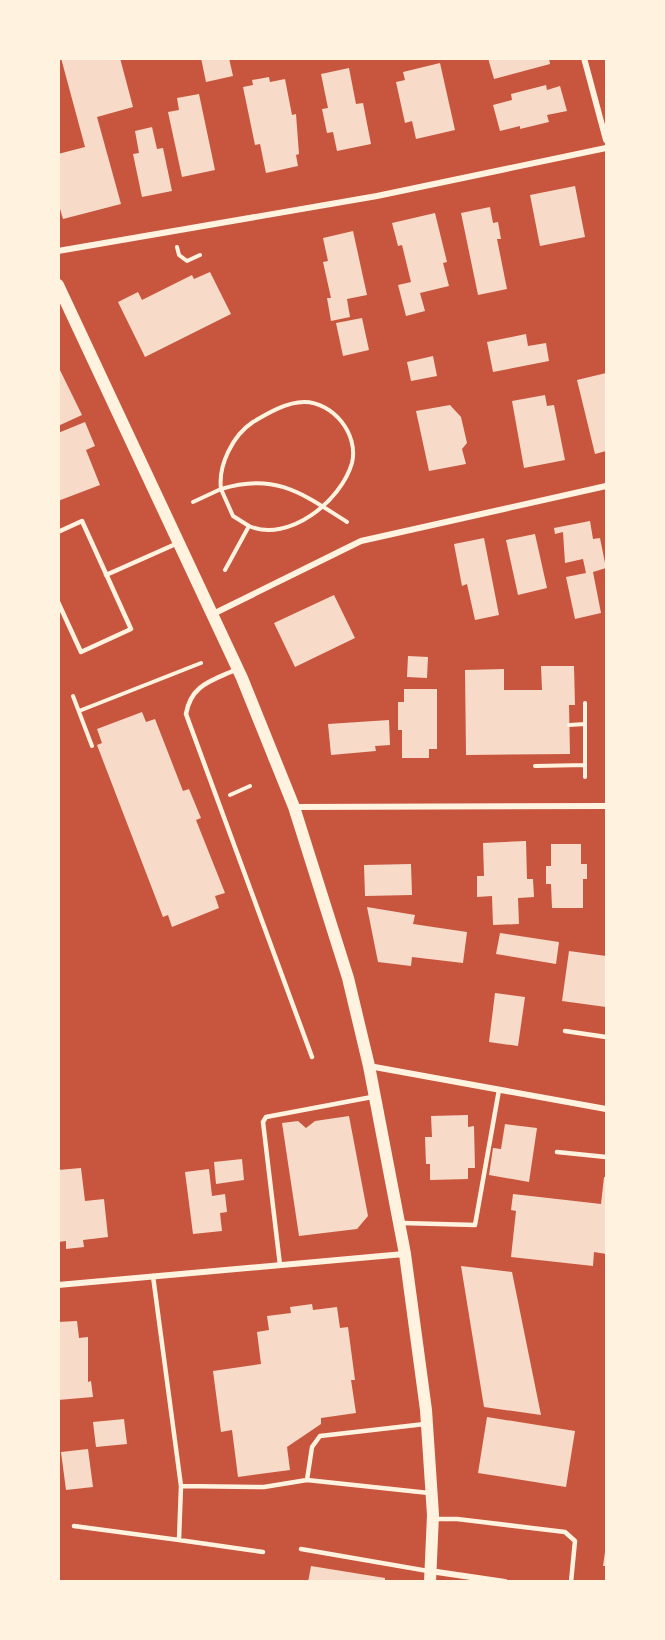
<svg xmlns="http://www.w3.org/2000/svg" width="665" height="1640" font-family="Overpass,sans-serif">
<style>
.building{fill:#f7dbc8}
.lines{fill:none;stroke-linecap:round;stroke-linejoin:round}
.path{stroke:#fff3e0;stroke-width:4}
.service{stroke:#fff3e0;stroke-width:4.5}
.minor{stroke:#fff3e0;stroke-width:6}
.secondary{stroke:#fff3e0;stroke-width:12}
</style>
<rect width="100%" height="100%" fill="#c8553d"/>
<path class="building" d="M61 58H120L133 107 97 117 121 204 63 219 58 202V154L85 147Z
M201 58H229L233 76 206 82Z
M488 58H549L550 64 494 79Z
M440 63 455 130 416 139 412 121 405 123 396 82 405 80 403 72Z
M349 68 356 104 363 103 371 144 337 151 333 132 327 133 322 109 328 108 321 74Z
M269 77 270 82 285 79 292 115 296 114 299 154 296 155 298 166 266 173 260 144 255 145 243 87 253 85 252 80Z
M546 85 547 90 560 86 567 111 547 115 549 122 520 129V126L500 131 493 105 512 100 511 94Z
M199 94 215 170 182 177 168 112 179 110 177 98Z
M152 127 157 149 163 148 172 191 142 197 133 154 139 153 135 131Z
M575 186 585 237 540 246 530 195Z
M490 207 493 223 498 222 501 239H497L507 289 478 295 461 213Z
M435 213 447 262 443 263 449 286 420 293 425 311 406 316 398 285 411 282 402 245 398 246 392 223Z
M353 231 367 295 347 299 350 317 331 321 327 298H331L323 262 328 261 323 238Z
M210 272 231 314 145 357 118 302 138 292 142 300 192 275 194 279Z
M362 318 369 350 343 356 336 323Z
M526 334 528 346 546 343 549 361 493 372 487 342Z
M433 356 437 376 411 381 407 362Z
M58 366 82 415 58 426Z
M606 373V451L595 454 577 380Z
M545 395 547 406 554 405 565 460 524 468 512 401Z
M450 405 461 417 467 443 462 449 466 464 429 471 416 411Z
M85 422 95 446 86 450 100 485 58 501V433Z
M590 521 593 539 600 538 606 568 593 572 601 613 575 619 566 577 586 573 583 559 565 563 563 532 555 534 554 528Z
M535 534 547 588 518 595 506 540Z
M484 538 499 615 475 620 467 584 462 586 454 544Z
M334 595 355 638 295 667 274 623Z
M408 656 428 657 427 678 407 677Z
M541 666H574L575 705H569L570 754 466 755 465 670 504 669V690H542Z
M404 689H437V749H429V758H402V730H398V702H404Z
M142 712 146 722 155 719 183 791 189 789 201 818 196 820 225 893 215 896 219 908 172 927 168 915 163 917 97 745 102 743 97 729Z
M389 720 390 745 375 746 376 751 331 755 328 724Z
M526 841 527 879H533L534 897 518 898 519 924 493 925 492 896 477 897V876H484L483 843Z
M551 844H581V864H587V879H583V908H552L551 884H546V866H551Z
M411 864 412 895 365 896 364 865Z
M367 907 415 915 413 924 467 932 463 963 412 957 411 966 378 962Z
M500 933 559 942 556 964 496 954Z
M569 951 606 956V1007L562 1001Z
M495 993 525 997 518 1046 489 1042Z
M468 1115V1127L474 1126 475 1168H468V1179L430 1180V1164H426L425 1137H432L431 1116Z
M349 1116 368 1216 357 1229 299 1236 282 1123 298 1121 306 1128 315 1121Z
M505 1124 537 1128 529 1182 489 1175 493 1148 501 1149Z
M242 1159 244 1180 216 1184 214 1162Z
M81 1168 85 1201 104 1199 108 1237 83 1240 84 1247 66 1249V1241L58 1242V1170Z
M209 1169 212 1196 225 1194 227 1212 220 1213 222 1231 193 1234 185 1172Z
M604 1177H606V1254L594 1252 593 1266 511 1257 516 1211 511 1210 513 1194 601 1204Z
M461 1266 512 1272 541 1415 484 1407Z
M312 1304 313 1310 337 1307 340 1328 348 1327 355 1380H351L356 1413 321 1418V1424L287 1447 290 1470 238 1477 232 1430 221 1432 213 1371 261 1364 257 1332 269 1330 267 1316 291 1313 290 1307Z
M77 1321 79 1338 88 1337V1382L91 1381 93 1397 58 1400V1322Z
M487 1417 575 1431 566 1487 478 1473Z
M124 1419 127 1444 96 1447 93 1422Z
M88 1449 93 1487 66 1490 61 1452Z
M605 1552H606V1566H603Z
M311 1566 385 1578V1582H308Z"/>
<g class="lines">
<path class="path" d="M177 247 179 255 187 261 200 255
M193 502 221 489 233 516 249 526
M225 570 249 526C289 543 341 501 352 463 359 434 333 402 304 402 287 402 268 413 253 422 233 435 218 465 221 489 276 472 303 494 347 522
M73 696 92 746
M79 711 201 663
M569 725 585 724
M535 766 585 765
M585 777V703
M230 795 250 786"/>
<path class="service" d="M58 532 82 521 131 629 81 652 58 602
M106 575 178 543
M235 670C211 681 191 685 186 714L312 1057
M565 1031 606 1037
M557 1152 606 1157
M402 1223 475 1225 499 1090
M280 1265 263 1122 266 1117 372 1097
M153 1276 181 1486 179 1540 263 1552
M307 1480 429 1493
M181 1486 264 1487 307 1480 312 1447 320 1436 425 1424
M435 1519H457L565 1532 575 1541 571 1582
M74 1526 179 1540
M301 1549 428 1571"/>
<path class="minor" d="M584 58 606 140
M58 251 377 196 606 148
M213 614 361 541 606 486
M294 807 606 806
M369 1066 606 1109
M58 1285 404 1254
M430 1571 505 1582"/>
<path class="secondary" d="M58 285 242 678 294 807 348 978 369 1066 405 1254 426 1410 433 1515 430 1582"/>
</g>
<rect width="665" height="1640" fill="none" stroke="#fff3e0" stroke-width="120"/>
</svg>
